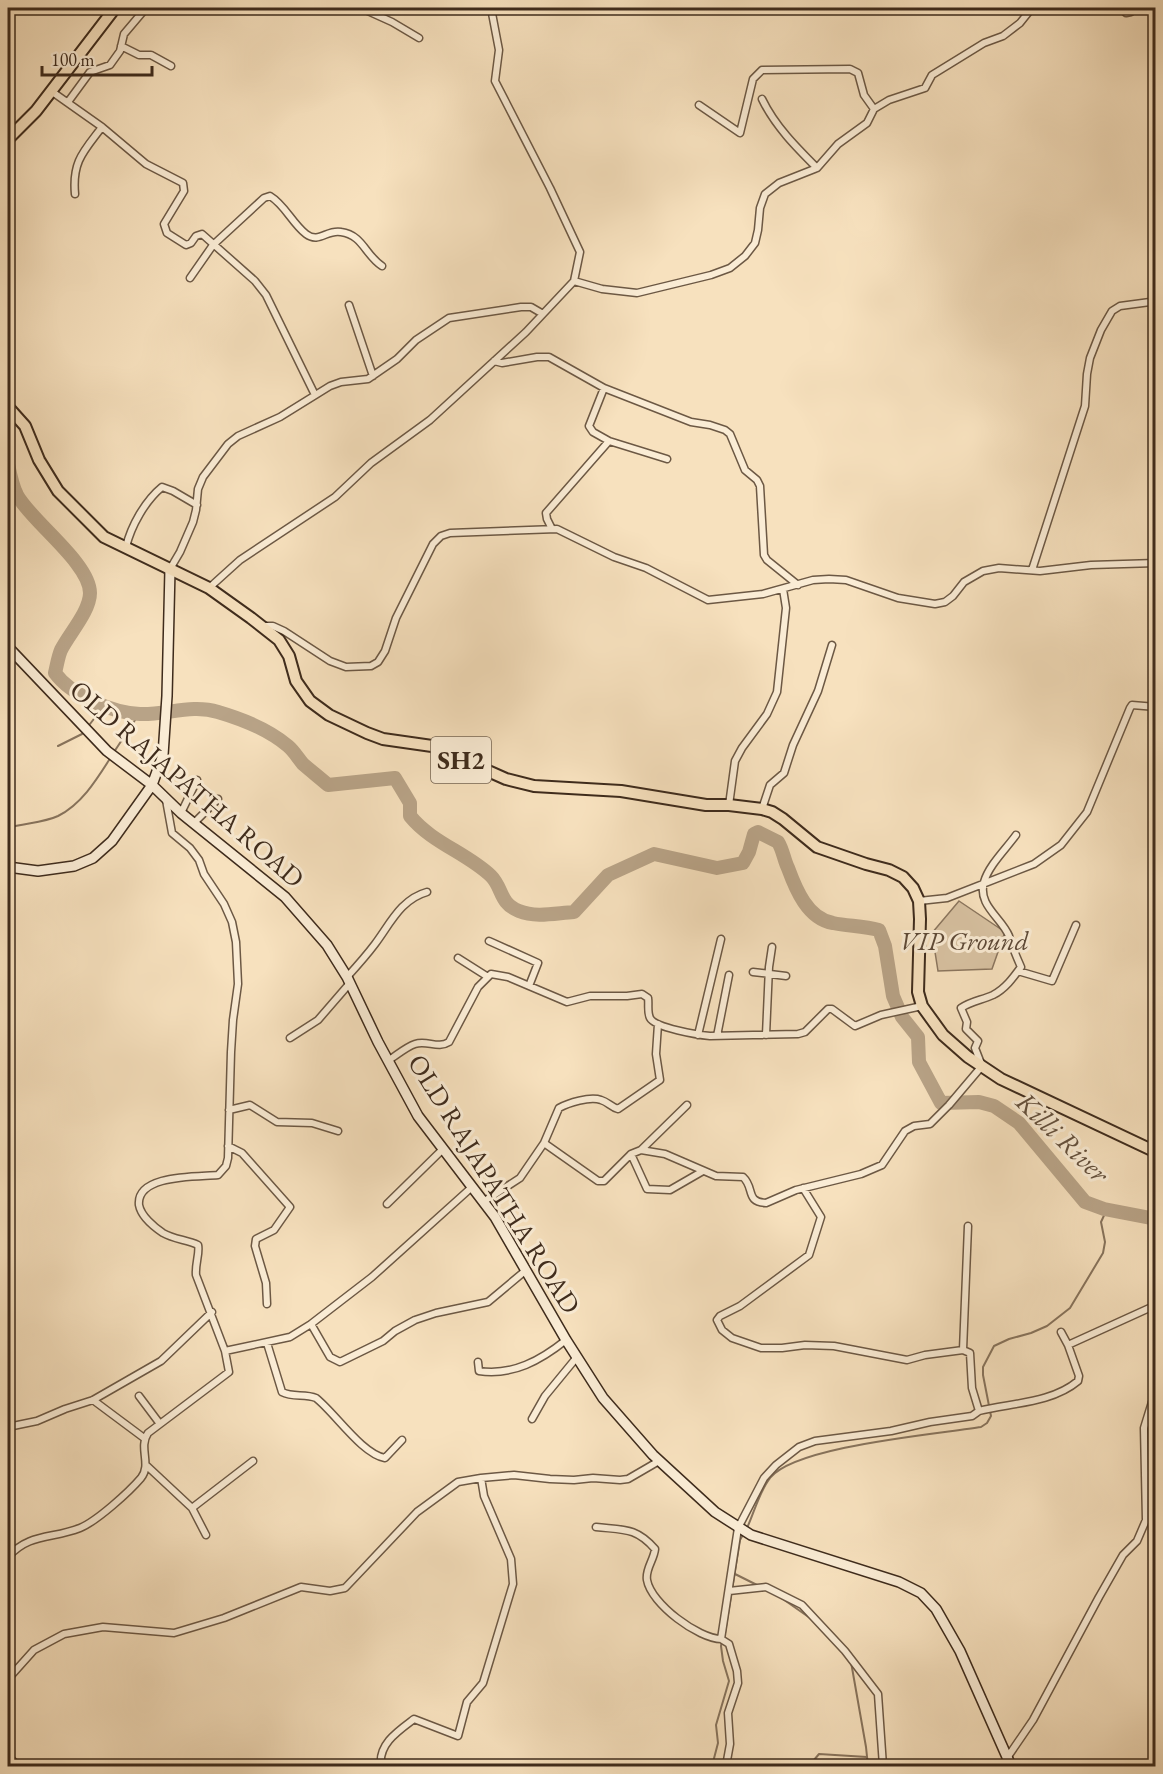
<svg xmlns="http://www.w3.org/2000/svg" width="1163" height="1774" font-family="'EB Garamond',serif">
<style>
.green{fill:#d8c2a2;stroke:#8b765f;stroke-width:1.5}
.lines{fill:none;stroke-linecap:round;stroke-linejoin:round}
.stream{stroke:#87735c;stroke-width:2}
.river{stroke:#b8a387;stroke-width:14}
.minor-casing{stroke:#6c5844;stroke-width:9}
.secondary-casing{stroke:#3e2b1c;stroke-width:12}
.primary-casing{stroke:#3e2b1c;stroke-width:14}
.minor{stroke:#faecd5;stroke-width:6}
.secondary{stroke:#faecd5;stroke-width:9}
.primary{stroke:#f7e1be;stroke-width:10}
.labels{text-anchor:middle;stroke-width:6;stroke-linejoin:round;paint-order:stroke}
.shield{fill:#faecd5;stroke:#766554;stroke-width:1.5}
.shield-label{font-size:26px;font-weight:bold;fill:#3e2b1c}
.street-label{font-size:27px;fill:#3e2b1c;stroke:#faecd5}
.park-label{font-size:27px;font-style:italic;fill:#5d4937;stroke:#faecd5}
.water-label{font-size:28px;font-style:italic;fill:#634f3c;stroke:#faecd5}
</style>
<rect width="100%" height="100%" fill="#f7e1be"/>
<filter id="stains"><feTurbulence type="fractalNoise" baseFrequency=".00333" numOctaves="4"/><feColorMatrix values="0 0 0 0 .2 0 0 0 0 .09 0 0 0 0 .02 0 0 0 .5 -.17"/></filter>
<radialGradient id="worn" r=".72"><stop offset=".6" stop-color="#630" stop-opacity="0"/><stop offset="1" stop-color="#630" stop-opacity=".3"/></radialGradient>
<path class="green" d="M959 901 1005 932 992 969 938 971 932 933Z"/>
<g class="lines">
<path class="stream" d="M90 724 103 707
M58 746 82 734
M114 752 139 714
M8 828C24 823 43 823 58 816 82 804 97 779 111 757
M747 1528C754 1513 760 1490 770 1478 795 1446 938 1434 981 1427L987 1423 991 1416 983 1375V1367L994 1346 1009 1339 1031 1333 1047 1326 1070 1308 1103 1253 1105 1242 1101 1222 1107 1209
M735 1574 759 1586
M780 1597 810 1618
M725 1633 740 1540 744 1533
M851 1662 866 1747 868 1766
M712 1766 718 1743 716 1725 729 1681 723 1661 721 1646 722 1641
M809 1766 819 1754 867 1757"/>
<path class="river" d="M8 464C10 474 12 485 17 495 31 521 90 563 90 593 90 611 69 634 61 650 58 657 57 665 55 673 71 695 112 713 140 714 166 715 192 704 218 712 242 719 269 730 288 746 294 751 298 758 303 764 311 771 320 778 328 785L395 778 410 803V816C432 843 467 853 491 876 503 888 499 903 519 911 536 918 556 913 574 912L608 875 654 854 717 868 743 863 749 852 754 834 758 832 778 842C783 850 784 860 788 868 796 890 808 919 833 923 848 926 863 926 879 930L885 946 893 996 902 1017 918 1037 919 1062 941 1103 979 1102 994 1106 1019 1123 1085 1202 1104 1209 1156 1219"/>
<defs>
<path id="minor" d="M361 8 392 22 419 38
M1121 8 1126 13 1131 12
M121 46 139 55H151L171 66
M51 91 102 127 146 164 183 183 184 191 164 224 167 233 186 245 191 243 196 236 202 234 255 281 266 295 315 395
M762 99C775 126 796 147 817 168
M68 102 90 72 110 65 120 51 124 34 146 8
M699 105 740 133 753 79 762 70 850 69 858 73 864 95 874 109 889 100 925 88 932 75 984 43 1003 36 1020 23 1032 8
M75 194C72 161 84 151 102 127
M190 278 213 245 264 198 270 196C285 205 292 223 306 234 319 244 327 229 341 232 363 235 365 255 382 266
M574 281 602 289 637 293 711 275 730 268 745 256 755 243 758 230 760 208 765 194 779 183 817 168 838 144 867 123 874 109
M349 305 373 376
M494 361 502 363 537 357H549L604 388 691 422 710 425 725 430 730 434 745 470 757 480 760 486 764 555 767 560 798 585
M604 388 589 426 593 432 609 441
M552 529 547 519 546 513 609 441 667 459
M126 547C131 526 145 501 162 487L173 491 197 505
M170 569 180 552 193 522 196 510 198 489 203 477 228 444 238 436 280 417 330 386 341 382 368 379 397 359 416 340 449 318 521 307H531L543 314
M1032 570 1085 406 1087 374 1090 358 1101 330 1112 311 1120 306 1150 302 1156 299
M209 588 240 560 335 497 371 463 430 420 526 332 574 281 580 252 550 188 495 81 499 50 491 8
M263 626H273L284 631 330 661 346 667 371 666 378 662 385 651 396 618 433 544 441 536 450 533 557 529 614 557 646 568 708 600 763 594 813 580 829 579 846 580 898 598 935 604 945 602 953 596 964 582 983 571 999 568 1040 571 1091 565 1156 563
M166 800 172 833 190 848 199 860 204 874 224 904 232 922 236 942 238 984 233 1020 231 1052 228 1158 226 1166 218 1175C198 1177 136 1174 139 1205 141 1216 154 1227 163 1233 173 1239 187 1240 198 1245 200 1252 195 1264 196 1275L225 1351
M729 805 735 761 742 748 767 714 777 692 786 608 783 589
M762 809 770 785 784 773 793 745 818 691 832 645
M181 813 197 780
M194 823 218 799
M919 901 947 898 1034 864 1061 845 1087 812 1130 708 1132 705 1156 707
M489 941 538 963 529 986
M458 958 488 977
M1018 971 1052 981 1076 925
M753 972 786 976
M347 977C357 966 366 956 375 944 390 924 401 899 427 892
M698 1035 721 939
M766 1035 769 967 772 947
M717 1036 729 975
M290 1038 318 1020 350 983
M389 1060C397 1055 406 1047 415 1044 427 1040 438 1049 449 1042L478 987 491 974 508 977 567 1002 590 996H627L642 994 648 998C649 1004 647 1012 650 1018 655 1028 699 1035 710 1036L798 1034 805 1032 828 1009H832L855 1026 881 1015 922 1006
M229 1110 250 1105 277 1122 312 1123 338 1131
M544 1143 598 1181H604L631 1154 641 1150 665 1154 716 1176 743 1177C755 1188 745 1202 766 1203L796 1190 861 1174 882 1165 905 1131 914 1126 930 1124 949 1105 982 1066 975 1048 978 1041 966 1029 967 1022 961 1008C971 1001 982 1000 993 995 1005 989 1013 978 1021 967 1016 956 1012 946 1009 936 1002 918 977 905 984 882 989 865 1006 849 1016 835
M228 1146 242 1153 290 1207 274 1230 256 1239 255 1246 266 1283 267 1304
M641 1150 687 1105
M631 1154 647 1189 670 1190 703 1171
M803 1188 821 1217 809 1255 740 1306 720 1316 717 1320 722 1330 732 1338 761 1348H782L805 1345 834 1346 907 1360 925 1355 963 1350 970 1353 972 1388 979 1411
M483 1202 520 1178 544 1143 559 1108C568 1103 590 1096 601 1100 608 1102 611 1107 618 1109L660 1080 656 1054 658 1024
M387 1204 443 1149
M311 1324 330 1357 340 1362 383 1341 395 1331 415 1320 436 1313 488 1302 525 1271
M1061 1332 1068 1345
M267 1343 282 1392C293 1398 305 1393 316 1398 335 1413 362 1454 385 1458L402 1440
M963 1350 968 1226
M478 1362 479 1371C513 1376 541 1360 566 1340
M139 1396 160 1424
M93 1400 144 1438
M532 1419 545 1396 577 1357
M8 1427 37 1421 65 1409 93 1400 161 1361 212 1312
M147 1466 192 1508 206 1535
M1145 1476 1156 1475
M192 1508 253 1461
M596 1527C623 1530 636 1527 655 1549 654 1560 645 1569 647 1580 651 1604 699 1639 721 1639
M8 1557C29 1533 52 1539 80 1528 97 1521 129 1492 141 1478 152 1464 138 1448 148 1433L229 1372 225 1351 290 1337 311 1324 372 1277 472 1187
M729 1591 766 1587 802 1605 845 1651 878 1694 883 1766
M721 1639 738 1528 764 1478 776 1465 799 1447 815 1441 891 1431 930 1422 972 1416 979 1411C1011 1403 1052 1403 1078 1381L1079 1376 1068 1345 1156 1305
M721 1639 729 1644 737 1671 738 1683 728 1713 730 1744 726 1766
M8 1679 34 1650 64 1634 103 1627 174 1633 224 1618 301 1587 330 1591 345 1588 417 1512 458 1482 481 1478
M8 1756 18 1766
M1007 1758 1033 1720 1099 1597 1123 1555 1137 1541 1146 1520 1144 1428 1152 1402
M381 1766C378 1744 398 1731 414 1719L458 1736 467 1702 483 1683 513 1584 511 1559 484 1496 481 1478 514 1475 550 1479 574 1480 593 1478 620 1480 628 1479 659 1461"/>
<path id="secondary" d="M8 647 107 751 152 785 181 813 285 897 327 945 347 977 378 1042 418 1116 495 1217 566 1340 603 1398 653 1455 715 1512 751 1535 899 1582 921 1593 936 1609 960 1651 1011 1766
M8 867 38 871 74 866 93 858 112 841 152 785 163 755 167 696 170 569"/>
<path id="primary" d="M8 139 36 111 115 8
M8 407 25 426 39 460 58 491 104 537 209 588 251 618 279 640 289 656 296 681 310 701 329 715 367 733 383 739 432 746 506 779 534 786 621 791 706 805H729L762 809 772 812 783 819 817 847 866 864 889 870 903 877 913 888 919 901 920 919 918 992 922 1006 943 1035 968 1057 1001 1079 1156 1152"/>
</defs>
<use href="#minor" class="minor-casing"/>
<use href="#secondary" class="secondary-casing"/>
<use href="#primary" class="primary-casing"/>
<use href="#minor" class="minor"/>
<use href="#secondary" class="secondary"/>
<use href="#primary" class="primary"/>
</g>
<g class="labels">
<rect class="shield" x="431" y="737" width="60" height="46" rx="4.5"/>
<g class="shield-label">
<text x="461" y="769">SH2</text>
</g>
<g class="street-label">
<text transform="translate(187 784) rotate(41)" y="9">OLD RAJAPATHA ROAD</text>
<text transform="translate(494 1184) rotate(58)" y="9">OLD RAJAPATHA ROAD</text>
</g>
<g class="park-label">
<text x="964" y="950">VIP Ground</text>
</g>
<g class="water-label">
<text transform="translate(1063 1137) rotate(44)" y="10">Killi River</text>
</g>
</g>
<rect width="1163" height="1774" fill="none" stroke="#f7e1be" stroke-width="30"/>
<rect x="9" y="9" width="1145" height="1756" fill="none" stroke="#3e2b1c" stroke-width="3"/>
<rect x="15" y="15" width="1133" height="1744" fill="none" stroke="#3e2b1c" stroke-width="1.5"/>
<path d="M42 66v9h110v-9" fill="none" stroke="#3e2b1c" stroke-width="3"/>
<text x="51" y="66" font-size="18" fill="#3e2b1c" stroke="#faecd5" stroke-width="4.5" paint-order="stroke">100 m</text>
<rect width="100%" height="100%" filter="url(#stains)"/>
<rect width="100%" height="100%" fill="url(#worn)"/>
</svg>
